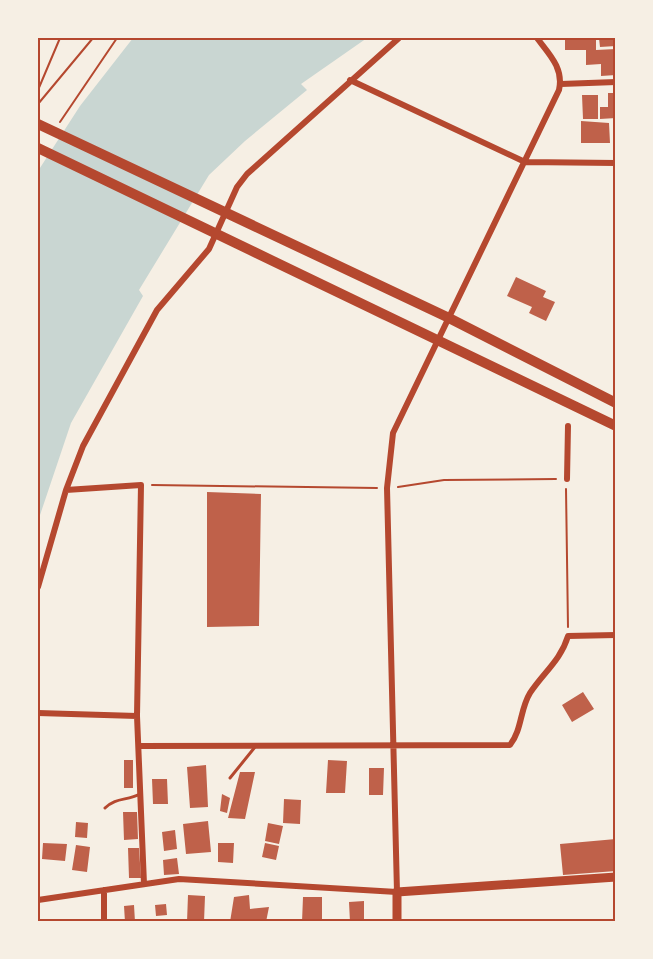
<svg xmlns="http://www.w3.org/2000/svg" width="653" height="959" font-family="'PT Sans Narrow',sans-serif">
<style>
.water{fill:#c9d6d2}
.building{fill:#bf614a}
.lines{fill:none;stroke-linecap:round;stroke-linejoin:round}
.path{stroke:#b5482f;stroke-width:2}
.service{stroke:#b5482f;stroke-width:3}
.minor{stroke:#b5482f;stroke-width:6}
.secondary{stroke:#b5482f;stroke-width:9}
.trunk{stroke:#b5482f;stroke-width:10}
.neatline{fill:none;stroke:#b5482f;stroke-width:2}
</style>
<rect width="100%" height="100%" fill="#f6efe4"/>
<path class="water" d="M133 38H367L301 84 307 90 245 141 209 175 139 290 143 296 71 423 38 521V171L80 106Z"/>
<path class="building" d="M565 38H596V50L616 49V75L601 76V64L586 65V50H565Z
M599 38H616V46L600 47Z
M613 89H616V118L600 119V107H608V93H613Z
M582 95H598V119H583Z
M581 121 609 123 610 143H581Z
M516 277 546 291 543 297 555 302 546 321 529 313 532 307 507 296Z
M207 492 261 494 259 626 207 627Z
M583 692 594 709 572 722 562 705Z
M124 760H133V788H124Z
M328 760 347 761 345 793H326Z
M206 765 208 807 190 808 187 767Z
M369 768H384L383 795H369Z
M240 772H255L245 819 228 818Z
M152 779H167L168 804H153Z
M222 794 230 798 227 813 220 811Z
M284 799 301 800 300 824 283 823Z
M123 812H137L138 839 124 840Z
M208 821 211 852 186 854 183 824Z
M76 822 88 823 87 838 75 837Z
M268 823 283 826 279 844 265 841Z
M175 830 177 849 164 851 162 832Z
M616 839V871L563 875 560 844Z
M43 843 67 844 65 861 42 859Z
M218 843H234L233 863 218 862Z
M265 843 279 846 276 860 262 857Z
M76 845 90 847 87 872 72 870Z
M128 848H139L141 878H129Z
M177 858 179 874 164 875 163 860Z
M188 895 205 896 204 922H187Z
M249 895 250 909 269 907 266 922H230L234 897Z
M303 897H322V922H302Z
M364 901V922H350L349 902Z
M166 904 167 915 156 916 155 905Z
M134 905 135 922H125L124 906Z"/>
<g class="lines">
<path class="path" d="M38 90 60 38
M38 104 93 38
M60 122 117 38
M152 485 377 488
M398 487 444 480 556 479
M566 489 568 627"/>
<path class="service" d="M230 778 255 747
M105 808C116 797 127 801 140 794"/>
<path class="minor" d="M350 80 525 162 616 163
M561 84 616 82
M567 479 568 426
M38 587 66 490
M38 713 137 716
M140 746 510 745C522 730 520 709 530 693 543 673 561 660 568 636L616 635
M144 884 137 716 141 485 66 490 83 446 157 310 209 249 237 187 247 174 399 38
M38 900 179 879 397 892 387 488 393 433 559 90C564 68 549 54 537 38
M104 922V890"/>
<path class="secondary" d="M397 922V892L616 877"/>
<path class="trunk" d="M38 124 447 317 616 403
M38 148 616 426"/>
</g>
<rect width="653" height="959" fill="none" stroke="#f6efe4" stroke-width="78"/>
<rect x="39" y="39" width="575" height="881" class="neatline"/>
</svg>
